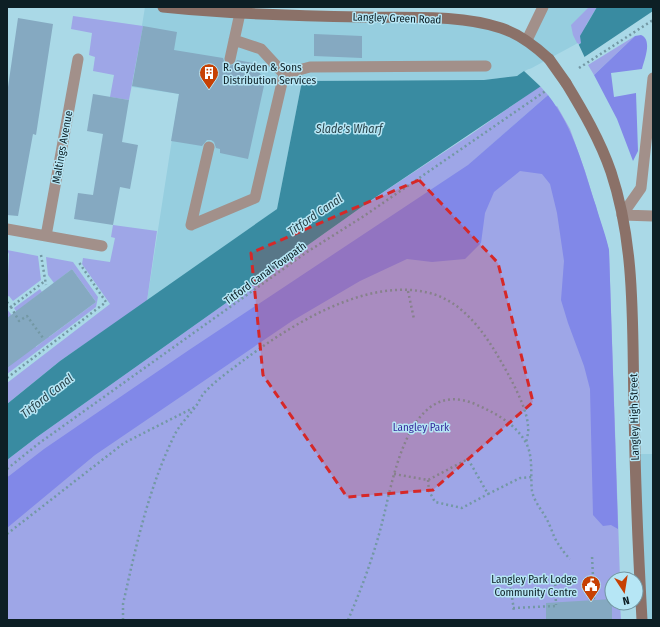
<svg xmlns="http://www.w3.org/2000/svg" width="660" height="627" font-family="'Fira Sans Condensed',sans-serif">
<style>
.built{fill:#96cedf}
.green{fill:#9ea6e7}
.forest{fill:#8188e8}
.water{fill:#398ba1}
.pier{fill:#aad9e7}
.building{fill:#85a9c1}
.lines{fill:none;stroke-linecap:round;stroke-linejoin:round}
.path{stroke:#7398a4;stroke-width:2.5;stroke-dasharray:2 3;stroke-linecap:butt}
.service{stroke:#a2908a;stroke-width:11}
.minor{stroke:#a2908a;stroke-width:11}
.secondary{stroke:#8b7168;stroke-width:11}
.secondary-bridge{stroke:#8b7168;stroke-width:11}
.marked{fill:#d62828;fill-opacity:0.2;stroke:#d62828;stroke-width:3;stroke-dasharray:8 5;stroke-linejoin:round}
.labels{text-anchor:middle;stroke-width:3;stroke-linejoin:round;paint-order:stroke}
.street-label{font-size:11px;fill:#0d1f25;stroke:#b6e6f5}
.poi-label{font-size:11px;fill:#0d1f25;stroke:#b6e6f5;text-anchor:start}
.park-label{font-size:11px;fill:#372e9d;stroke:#b6e6f5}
.water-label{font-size:12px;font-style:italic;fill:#29434a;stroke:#b6e6f5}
</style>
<rect width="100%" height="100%" fill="#aad9e7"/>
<path class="built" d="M145 7H189L478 22 527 40 543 7H626L578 43 517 76 484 80 302 81 277 209 147 301 179 94 132 87Z
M635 454H653V620H642Z"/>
<path class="green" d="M589 7H597L586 25 581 43 578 45 573 35 571 25Z
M73 16 143 26 129 100 110 97 114 75 93 71 95 57 89 55 92 33 71 29Z
M635 36 594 75 588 65Z
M540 86 548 95 472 162 557 106 570 129 585 171 609 250 620 579H612V603H620L621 620H7V460L37 437 373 199 470 135Z
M113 225 157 231 147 301 60 361 7 404V383L110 304 82 264 83 258 110 262 115 238 111 237Z
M7 250 38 256 41 280 13 301 9 296 7 297 9 254Z
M46 257 73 262 98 297 96 307 7 374V309L36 347 47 338 28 311 20 317 14 308 40 289 42 292 25 305 49 337 96 302 72 269 54 283 48 275Z"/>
<path class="forest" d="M641 35C653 40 644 60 642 69L611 73 614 97 636 93 638 151 633 161 617 119 594 75 635 36Z
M548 95C574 128 583 167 596 206 600 221 606 235 609 250L618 529 611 525 603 526 593 515 590 389 584 366 568 323 561 300 564 261 557 213 550 184 542 174 520 171 494 192 485 213 481 243 465 259 432 262 407 259 360 281 292 321 95 455 7 528V477L9 476 44 449 189 350 468 165Z"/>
<path class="water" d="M597 7H653V11L373 199 37 437 7 460V404L60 361 277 209 302 81 484 80 517 76 524 71 544 69 581 43 580 36Z"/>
<path class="pier" d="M578 43 585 58 541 87 524 71 529 69 544 67Z"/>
<path class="building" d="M18 18 53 24 36 135 33 134 18 216 7 215V94Z
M143 26 177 32 174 50 223 58 225 64 229 66 235 64 237 60 253 63 265 81 248 159 220 153V149L216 148 214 142 211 140H207L202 146 171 141 179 94 132 86Z
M314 34 362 36V58L314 56Z
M93 94 129 100 122 142 138 145 130 189 120 187 113 225 74 219 78 193 93 195 103 134 87 131Z
M72 269 96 302 7 368V318Z
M612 599V620H546V603Z"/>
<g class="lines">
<path class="path" d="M579 68 653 20
M41 255 46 285
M408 291 414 319
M7 302 11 307 45 281
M11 307 19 321 27 316 43 338
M7 378 106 302 78 261
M7 469 38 444 307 252 364 216 547 90
M394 474 428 480 468 459 488 494 520 478 532 477
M428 480 429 491 435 502 462 508 488 494
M7 534 124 443 195 407
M555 579 556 605
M510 583 514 611
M590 600V598H594L592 556
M513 608 556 606
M123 620V604C136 546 148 490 174 436 179 425 189 416 196 406 199 402 201 396 205 392 216 380 231 370 244 360 292 324 370 275 433 294 463 303 484 332 499 358 509 375 527 407 528 426 529 431 527 438 526 443
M348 620C361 590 374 555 382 523 393 481 408 376 475 404 495 413 513 422 525 441 534 456 530 475 532 491 534 501 541 509 546 518 551 526 553 537 559 545 562 550 566 555 570 559"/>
<path class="service" d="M230 59 240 13
M284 74 310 67 486 66
M191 225 255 198 284 74 261 49 234 40
M191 225 209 147"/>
<path class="minor" d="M527 40 543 7
M622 215 641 188 653 78
M622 215 653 216
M7 229 102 246
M46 236 78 59"/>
<path class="secondary" d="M163 7C230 14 296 16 363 17 407 18 459 14 501 28 520 34 535 46 549 59
M566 83C583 111 600 140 611 172 636 247 632 327 634 405 635 477 638 548 642 620"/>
<path class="secondary-bridge" d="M549 59 566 83"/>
</g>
<path class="marked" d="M419 180 498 263 533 402 433 490 347 497 263 375 251 253Z"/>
<defs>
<symbol id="building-pin" viewBox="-11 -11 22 30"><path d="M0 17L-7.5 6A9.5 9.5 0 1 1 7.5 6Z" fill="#c74003" stroke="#b6e6f5"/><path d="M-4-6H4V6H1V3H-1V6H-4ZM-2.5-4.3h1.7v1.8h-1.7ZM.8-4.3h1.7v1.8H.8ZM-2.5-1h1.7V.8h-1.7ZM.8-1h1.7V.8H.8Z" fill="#fff"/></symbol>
<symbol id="civic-pin" viewBox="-11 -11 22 30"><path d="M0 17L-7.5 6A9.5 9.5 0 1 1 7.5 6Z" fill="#c74003" stroke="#b6e6f5"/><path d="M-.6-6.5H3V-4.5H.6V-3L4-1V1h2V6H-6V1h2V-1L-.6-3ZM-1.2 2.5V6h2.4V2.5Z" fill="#fff"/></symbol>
</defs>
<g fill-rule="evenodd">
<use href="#building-pin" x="198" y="62" width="22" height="30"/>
<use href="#civic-pin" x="580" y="574" width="22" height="30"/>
</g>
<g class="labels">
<g class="street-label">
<text transform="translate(397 18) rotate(2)" y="4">Langley Green Road</text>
<text transform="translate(62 147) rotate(-80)" y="4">Maltings Avenue</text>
<text transform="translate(265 273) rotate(-36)" y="4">Titford Canal Towpath</text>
<text transform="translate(634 417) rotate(-91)" y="4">Langley High Street</text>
</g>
<g class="poi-label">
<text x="223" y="71">R. Gayden &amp; Sons<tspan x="223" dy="13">Distribution Services</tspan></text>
<text x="577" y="583" text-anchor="end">Langley Park Lodge<tspan x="577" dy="13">Community Centre</tspan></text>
</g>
<g class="park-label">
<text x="421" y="431">Langley Park</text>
</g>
<g class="water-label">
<text x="349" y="133">Slade's Wharf</text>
<text transform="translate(315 215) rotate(-34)" y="4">Titford Canal</text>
<text transform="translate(47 396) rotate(-38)" y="4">Titford Canal</text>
</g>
</g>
<rect width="660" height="627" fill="none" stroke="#0d1f25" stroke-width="16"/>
<g transform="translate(624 591) rotate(168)"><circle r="19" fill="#b6e6f5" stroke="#7296a2"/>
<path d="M0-3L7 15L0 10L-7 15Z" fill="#c74003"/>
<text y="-6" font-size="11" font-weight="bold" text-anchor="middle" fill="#0d1f25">N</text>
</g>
</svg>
